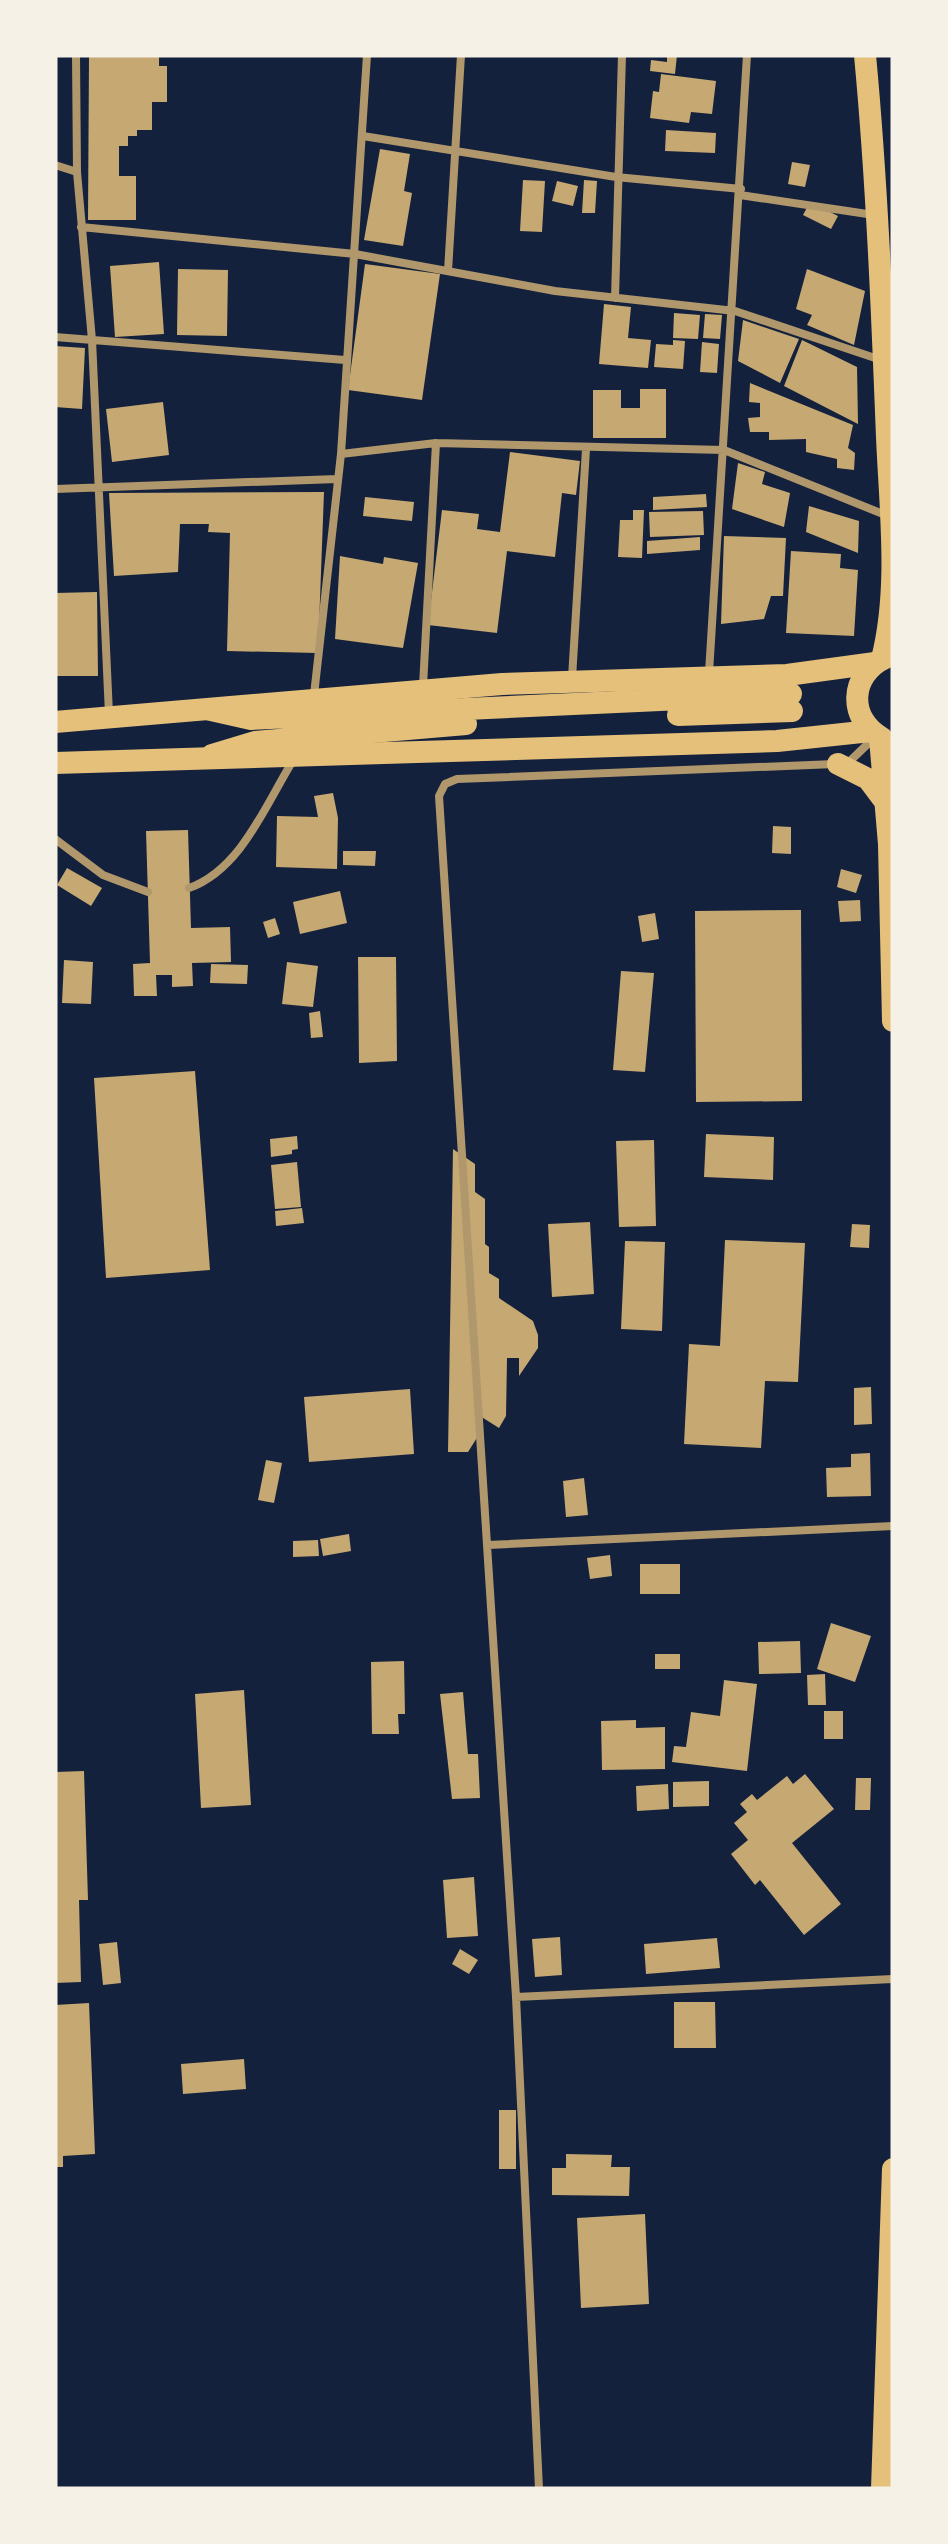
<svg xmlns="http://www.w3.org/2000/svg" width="948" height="2544" font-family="'Work Sans',sans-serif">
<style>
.building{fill:#c6a872}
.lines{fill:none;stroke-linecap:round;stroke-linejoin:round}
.service{stroke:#b1986c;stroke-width:8}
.primary{stroke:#e5c07b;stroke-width:22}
.trunk{stroke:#e5c07b;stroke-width:22}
</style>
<rect width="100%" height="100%" fill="#14213d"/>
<path class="building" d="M89 55H159V66H167V102H152V130H137V136H128V146H119V176H136V220H88Z
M667 55H677L675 74 650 71 651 60 667 62Z
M661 74 716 81 712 114 691 112 689 123 650 118 653 91 659 92Z
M666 130 716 133 715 153 665 151Z
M380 149 410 154 404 191 412 193 403 246 364 240Z
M792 162 810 165 805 187 788 184Z
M523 180 545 181 542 232 520 231Z
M584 180 597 181 595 213H582Z
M557 181 578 186 573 206 552 201Z
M810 202 838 216 831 229 803 215Z
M159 262 164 334 115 337 110 266Z
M365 264 440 274 422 400 348 390Z
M178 269 228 270 227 336 177 335Z
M807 269 865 291 854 345 807 325 812 315 796 309Z
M604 304 631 307 628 338 651 340 648 368 599 364Z
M674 313 700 315 698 339 673 338Z
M705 314 722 315 720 339 703 338Z
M743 320 799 339 780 383 738 361Z
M673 340 685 341 683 369 654 367 656 344 673 345Z
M802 340 857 367 858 424 784 386Z
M702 342 719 344 717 373 700 372Z
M55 346 85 348 82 409 55 407Z
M750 383 853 425 848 448 855 453 854 470 837 468V459L806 452V439L769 440V432H750L748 418 760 417V403L749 402Z
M640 389H666V438H593V390H621V408H640Z
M163 402 169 455 112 462 106 409Z
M510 452 580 461 576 495 562 493 555 557 507 551 497 633 428 625 442 510 479 514 477 529 500 532Z
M738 463 765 472 762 484 790 493 784 527 732 509Z
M324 492 318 653 227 651 230 533 208 532 209 524H180L178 572 114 576 109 493Z
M706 494 707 507 653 510V497Z
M365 497 414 502 412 521 363 516Z
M809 506 859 521 858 553 806 532Z
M633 510H644L642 558 618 557 620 520H633Z
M703 511 704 535 650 537 649 512Z
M724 536 786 538 783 596H771L764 619 721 624Z
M700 537V550L647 554V541Z
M791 551 841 554 840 568 858 570 854 636 786 633Z
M340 556 383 564 384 557 418 563 403 648 335 639Z
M97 592 98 676H55V593Z
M333 793 338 818 337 869 276 867 277 816 318 817 314 796Z
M773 826 791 827V854L772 853Z
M188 830 191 928 230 927 231 962 192 963 193 986 172 987V975H156L157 996H134L133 964 150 963 146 831Z
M343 851H376L375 866 343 865Z
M67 868 102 888 91 906 57 885Z
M841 869 862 875 856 893 837 887Z
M340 891 347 923 300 934 293 902Z
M860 900 861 921 840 922 838 901Z
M801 910 802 1101 696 1102 695 911Z
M655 913 659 939 642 942 638 916Z
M275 918 280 934 268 938 263 922Z
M358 957H396L397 1061 359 1063Z
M64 960 93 962 91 1004 62 1003Z
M287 962 318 966 313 1007 282 1004Z
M211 964 248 965 247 984 210 983Z
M621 971 654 973 645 1072 613 1070Z
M320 1011 323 1037 311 1038 309 1013Z
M195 1071 210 1270 106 1278 94 1078Z
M706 1134 774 1137 773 1180 704 1177Z
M297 1136 298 1149 292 1150V1154L271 1157 270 1139Z
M654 1140 656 1226 619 1227 616 1141Z
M453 1149 475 1164V1192L485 1199V1244L489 1247V1273L499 1279V1298L533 1321 538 1335V1348L519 1376V1358H507L506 1416 499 1428 480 1416V1433L468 1452H448Z
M297 1162 301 1207 275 1209 271 1165Z
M302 1208 304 1223 276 1226 275 1211Z
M590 1222 594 1294 552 1297 548 1224Z
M852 1224 870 1225 869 1248 850 1247Z
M725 1240 805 1243 798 1382 765 1381 761 1448 684 1444 689 1344 720 1346Z
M625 1241 665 1242 662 1331 621 1329Z
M871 1387 872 1424 854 1425V1388Z
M410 1389 414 1454 309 1462 304 1397Z
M870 1453 871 1496 827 1497 826 1468 851 1467V1454Z
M266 1460 282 1463 274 1503 258 1500Z
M584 1478 588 1515 566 1517 563 1481Z
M349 1534 351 1551 323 1556 320 1539Z
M318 1540 319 1556 293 1557V1541Z
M610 1555 612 1576 590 1579 587 1558Z
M640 1564H680V1594H640Z
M831 1623 871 1636 855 1682 817 1669Z
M800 1641 801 1673 759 1674 758 1642Z
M655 1654H680V1669H655Z
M404 1661 405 1714H398L399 1734H372L371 1662Z
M825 1674 826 1705H808L807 1675Z
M724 1680 757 1684 747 1771 672 1762 674 1746 686 1747 691 1712 720 1716Z
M244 1690 251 1805 201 1808 195 1694Z
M463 1692 468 1754H478L480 1798 452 1799 440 1694Z
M824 1711H843V1739H824Z
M636 1720V1728L665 1727V1769L602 1770 601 1721Z
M84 1771 88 1900H79L81 1982 55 1983V1772Z
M805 1774 834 1809 792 1843 841 1904 804 1935 760 1880 755 1885 731 1854 748 1840 734 1823 747 1812 740 1804 752 1794 757 1800 787 1776 793 1784Z
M856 1778H871L870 1810H855Z
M709 1781V1806L673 1807V1782Z
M668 1784 669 1809 637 1811 636 1786Z
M474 1877 478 1936 447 1938 443 1880Z
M560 1937 562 1975 535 1977 532 1939Z
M717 1938 720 1968 646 1974 644 1944Z
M117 1942 121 1983 103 1985 99 1944Z
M460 1949 478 1960 469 1974 452 1964Z
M674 2002H715L716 2048H674Z
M89 2003 95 2154 63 2156V2167H55V2005Z
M244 2059 246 2089 183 2094 181 2064Z
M499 2110H516V2169H499Z
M566 2154 612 2155 611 2167H630L629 2196 552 2195V2168H566Z
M645 2214 649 2304 581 2308 577 2218Z"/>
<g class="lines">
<path class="service" d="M76 55 77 172 92 340 109 714
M363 136 616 177 741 189
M55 165 77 172
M740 195 874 215
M81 227 355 254 555 291 735 311 878 359
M448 271 461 55
M615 298 622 55
M55 337 345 360
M341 454 436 443 724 450 888 516
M55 489 337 479
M709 673 747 55
M572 678 586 449
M423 686 436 443
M314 695 341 454 367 55
M849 762 874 738
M55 839 103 875 148 892
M189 888C242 869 266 803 294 759
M488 1545 893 1526
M516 1997 893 1979
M539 2489 516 1997 439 796 445 784 457 779 835 764"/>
<path class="primary" d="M865 55C877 183 882 309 887 437 890 509 900 588 882 659
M211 710 251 719 791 694
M678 715 792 711
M880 738 889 844 893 1021
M882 738C848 719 849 675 885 658
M212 755 255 742 466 724
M838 764 868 779 883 799
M882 2489 893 2169"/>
<path class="trunk" d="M55 722 502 684 787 675 875 663
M55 763 777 741 871 731"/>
</g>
<rect width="948" height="2544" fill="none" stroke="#f6f1e7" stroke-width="115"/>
</svg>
